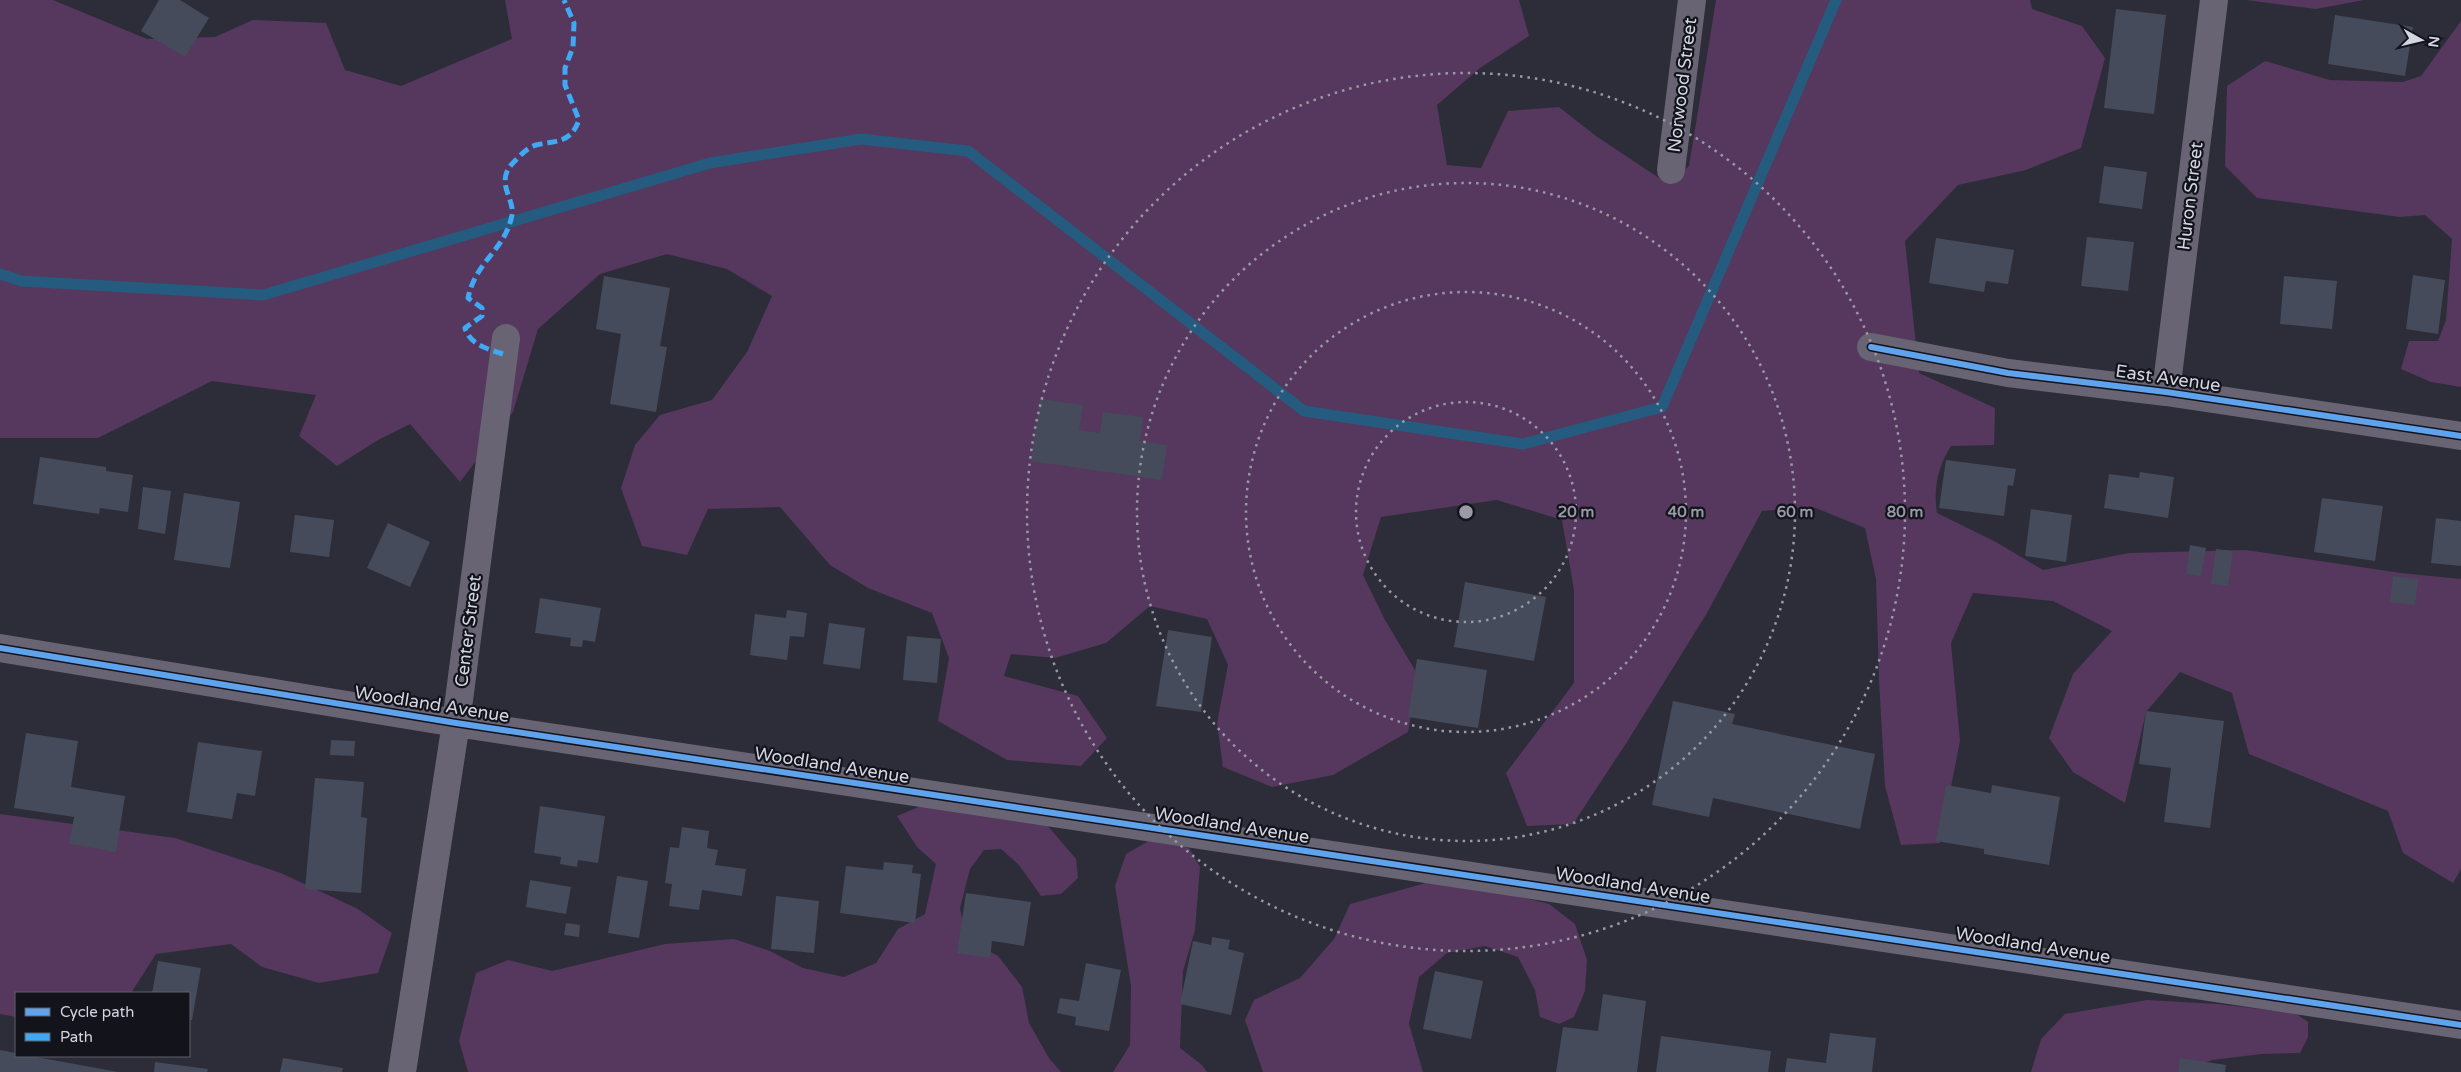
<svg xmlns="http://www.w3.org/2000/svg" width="2461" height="1072" font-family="'Varela Round',sans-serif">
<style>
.green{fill:#56375e}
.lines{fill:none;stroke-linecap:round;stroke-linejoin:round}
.stream{stroke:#255b7e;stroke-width:11}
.building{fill:#454b5a}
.minor{stroke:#686473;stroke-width:28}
.quiet{stroke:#3fa9f5;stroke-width:5;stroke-dasharray:10 5;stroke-linecap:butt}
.cycleway-casing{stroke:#12131b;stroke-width:9}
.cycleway{stroke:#60a3ed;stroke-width:6}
.ring{fill:none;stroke:#999aa6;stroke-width:2.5;stroke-dasharray:2.5 5}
.labels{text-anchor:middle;stroke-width:4.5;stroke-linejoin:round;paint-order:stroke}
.street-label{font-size:18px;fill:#d3d5e1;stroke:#12131b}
.centre{fill:#999aa6;stroke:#12131b;stroke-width:2.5}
.ring-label{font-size:15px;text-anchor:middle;font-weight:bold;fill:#999aa6;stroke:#12131b;stroke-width:4.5;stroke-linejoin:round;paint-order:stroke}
</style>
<rect width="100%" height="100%" fill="#2c2d38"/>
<path class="green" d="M0 0H53L147 39 215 37 253 20 326 23 345 70 401 86 512 39 505 0H1519L1529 36 1480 68 1437 105 1447 165 1481 168 1508 111 1559 107 1596 136 1668 184 1689 166 1716 0H2030L2032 9 2082 26 2105 58 2081 148 2026 170 1958 185 1905 241 1919 373 1995 408 1994 445 1951 446C1938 466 1933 489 1937 513L1996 542 2043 570 2129 553 2246 550 2401 573 2461 579V869L2453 883 2403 853 2388 811 2249 754 2232 693 2180 672 2146 712 2125 803 2073 772 2049 738 2073 674 2112 631 2053 601 1973 593 1951 643 1960 741 1940 843 1901 845 1885 786 1879 680 1876 579 1865 528 1813 507 1762 511 1707 613 1627 742 1573 824 1527 826 1506 773 1574 683V590L1562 520 1497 500 1381 517 1363 575 1385 620 1418 675 1408 732 1333 775 1272 787 1223 767 1217 723 1228 665 1207 619 1150 606 1106 643 1055 658 1011 654 1004 676 1078 696 1107 738 1081 766 1007 760 938 721 949 658 932 613 868 588 830 565 780 507 708 509 687 555 642 546 621 488 635 445 660 415 712 400 747 352 772 296 727 269 667 254 600 274 538 329 513 412 460 482 410 424 378 440 337 466 299 436 316 395 212 381 98 438H0Z
M2246 0H2364L2316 9Z
M2461 21V387L2431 382 2401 369 2409 341H2438L2446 320 2452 239 2425 215 2400 217 2257 198 2225 166 2227 86 2265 61 2330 80 2403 82 2421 76Z
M928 803 1047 825 1076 859 1078 878 1061 894 1041 896 1019 865 1001 849 984 850 970 869 960 908 966 938 998 956 1022 987 1029 1023 1049 1058 1061 1072H468L459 1041 476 973 508 960 552 971 665 944 734 939 770 951 803 968 844 977 876 963 898 929 925 914 936 864 917 847 897 816Z
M0 814 175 838 281 873 358 909 392 933 378 973 319 983 262 967 231 944 156 954 131 993H16V1017L0 1014Z
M1152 839 1189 848 1200 867 1195 930 1183 971 1180 1048 1202 1065 1207 1072H1113L1130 1045 1131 986 1115 886 1126 854Z
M1426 883 1497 891 1549 904 1575 924 1587 960 1585 991 1574 1017 1559 1024 1540 1017 1535 990 1518 957 1485 946 1447 953 1419 977 1409 1024 1423 1072H1263L1245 1020 1254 1000 1300 978 1334 939 1350 904Z
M2147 1000 2217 1004 2295 1013 2308 1022V1037L2300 1053 2262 1054 2212 1060 2181 1072H2031L2041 1039 2065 1014Z"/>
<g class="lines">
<path class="stream" d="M0 274 21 281 263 295 710 163 861 139 968 151 1304 411 1523 444 1662 407 1836 0"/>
</g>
<path class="building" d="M159 0H180L209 18 185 57 141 31Z
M2116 9 2166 15 2154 114 2104 108Z
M2335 15 2413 27 2405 76 2328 64Z
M2104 166 2147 172 2142 209 2099 203Z
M2087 237 2134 242 2128 291 2081 286Z
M1936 238 2014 250 2008 284 1986 281 1984 292 1929 283Z
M2413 275 2445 280 2438 334 2406 329Z
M604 276 670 288 660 346 667 347 656 412 610 404 621 334 596 329Z
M2284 276 2337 281 2332 329 2280 324Z
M1040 399 1083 405 1079 430 1100 433 1103 412 1143 417 1140 441 1167 445 1162 480 1031 461Z
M40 457 106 467V471L133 475 128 512 100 508 99 514 33 504Z
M1946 460 2016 469 2013 486 2008 485 2004 516 1939 508Z
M2140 472 2174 477 2168 518 2104 508 2109 474 2139 478Z
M143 487 171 491 165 534 138 529Z
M184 493 240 502 230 568 174 560Z
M2322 498 2383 506 2375 561 2314 552Z
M2031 509 2072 515 2066 562 2025 556Z
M295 515 334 520 329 557 290 552Z
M2436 518 2461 521V566L2431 563Z
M388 523 430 542 410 587 367 568Z
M2190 545 2206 548 2201 576 2186 574Z
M2216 549 2233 551 2228 586 2211 584Z
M2393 576 2418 579 2415 605 2390 602Z
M1465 582 1546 597 1534 661 1454 647Z
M540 598 601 608 595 642 583 640 582 647 570 646 571 638 535 633Z
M787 610 807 613 804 637 790 636 787 660 750 655 755 614 786 618Z
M829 623 865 628 860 669 823 664Z
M1168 630 1212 637 1201 712 1156 706Z
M907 636 941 639 937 683 903 680Z
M1417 659 1487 670 1478 728 1408 717Z
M1673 701 1735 714 1732 724 1875 754 1860 829 1713 798 1709 817 1652 805Z
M2146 711 2224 721 2210 828 2164 822 2171 768 2139 764Z
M26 733 78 741 71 787 125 796 116 852 69 844 74 817 14 808Z
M331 740 355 741 354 756 330 755Z
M198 742 262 751 255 796 237 793 232 819 187 812Z
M315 778 364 782 361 817 367 818 361 893 305 889Z
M1946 785 1991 793 1992 785 2060 797 2049 865 1984 854V849L1936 841Z
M540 806 605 816 598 863 578 860 577 867 560 864 561 857 534 853Z
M682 827 709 831 707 848 718 850 715 865 746 869 742 896 702 890 699 910 669 906 672 884 665 883 670 847 679 848Z
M884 862 913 865 912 873 921 874 915 923 840 913 846 866 883 870Z
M617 876 648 881 639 938 608 933Z
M530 880 571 887 566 914 526 907Z
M966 893 1031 902 1024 946 992 941 990 958 957 953Z
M776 896 819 901 814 953 771 949Z
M566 923 580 925 579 937 564 935Z
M1212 937 1230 940 1228 949 1244 953 1231 1015 1180 1004 1193 941 1211 945Z
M158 961 201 968 192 1020H189V993H152Z
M1086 963 1121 970 1109 1031 1075 1025 1076 1017 1057 1013 1060 998 1079 1001Z
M1435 971 1483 981 1471 1039 1423 1029Z
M1603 994 1646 1001 1637 1072H1556L1563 1027 1598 1031Z
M1830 1033 1876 1038 1872 1072H1785L1787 1058 1826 1063Z
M1661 1036 1771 1051 1768 1072H1656Z
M0 1050 16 1053V1056H31L118 1072H0Z
M283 1058 343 1068 342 1072H280Z
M2180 1058 2226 1065 2225 1072H2178Z
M155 1062 208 1069 207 1072H154Z"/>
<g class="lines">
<path class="minor" d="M1671 170 1692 0
M1871 347 2008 373 2166 392 2461 436
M2166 392 2214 0
M0 648 456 723 2461 1025
M402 1072 456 723 506 338"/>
<path class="quiet" d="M503 354C488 349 470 345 465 328L482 316V308L468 298C476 260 505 251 512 215 515 199 495 183 512 164 519 157 526 148 536 145 557 140 570 144 579 120L565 85V68L573 47 574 23 564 0"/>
<defs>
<path id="cycleway" d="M1871 347 2008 373 2166 392 2461 436
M0 648 456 723 2461 1025"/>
</defs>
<use href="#cycleway" class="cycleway-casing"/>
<use href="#cycleway" class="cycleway"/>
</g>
<g class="ring">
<circle cx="1466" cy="512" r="110"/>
<circle cx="1466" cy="512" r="220"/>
<circle cx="1466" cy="512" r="329"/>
<circle cx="1466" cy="512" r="439"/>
</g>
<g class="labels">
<g class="street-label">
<text transform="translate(1682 85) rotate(-83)" y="6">Norwood Street</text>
<text transform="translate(2190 196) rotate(-83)" y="6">Huron Street</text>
<text transform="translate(2168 378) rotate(8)" y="6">East Avenue</text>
<text transform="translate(468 631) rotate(-83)" y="6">Center Street</text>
<text transform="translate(432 704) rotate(9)" y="6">Woodland Avenue</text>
<text transform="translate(832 765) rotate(9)" y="6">Woodland Avenue</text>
<text transform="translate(1232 825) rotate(9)" y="6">Woodland Avenue</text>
<text transform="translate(1633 885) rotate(9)" y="6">Woodland Avenue</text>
<text transform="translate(2033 945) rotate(9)" y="6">Woodland Avenue</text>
</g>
</g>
<circle cx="1466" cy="512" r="8" class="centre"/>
<g class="ring-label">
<text x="1576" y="517">20 m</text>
<text x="1686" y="517">40 m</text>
<text x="1795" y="517">60 m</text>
<text x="1905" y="517">80 m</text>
</g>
<rect x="15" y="992" width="175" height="65" fill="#12131b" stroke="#5f616a"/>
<rect x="25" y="1008" width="25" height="8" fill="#60a3ed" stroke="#5f616a"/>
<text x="60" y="1017" font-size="15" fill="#d3d5e1">Cycle path</text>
<rect x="25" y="1033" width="25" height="8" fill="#3fa9f5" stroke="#5f616a"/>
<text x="60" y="1042" font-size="15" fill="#d3d5e1">Path</text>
<g transform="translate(2421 40) rotate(98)" stroke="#12131b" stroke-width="4" paint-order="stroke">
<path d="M0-4L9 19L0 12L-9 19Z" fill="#d3d5e1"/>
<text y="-8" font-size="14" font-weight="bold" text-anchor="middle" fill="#d3d5e1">N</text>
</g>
</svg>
